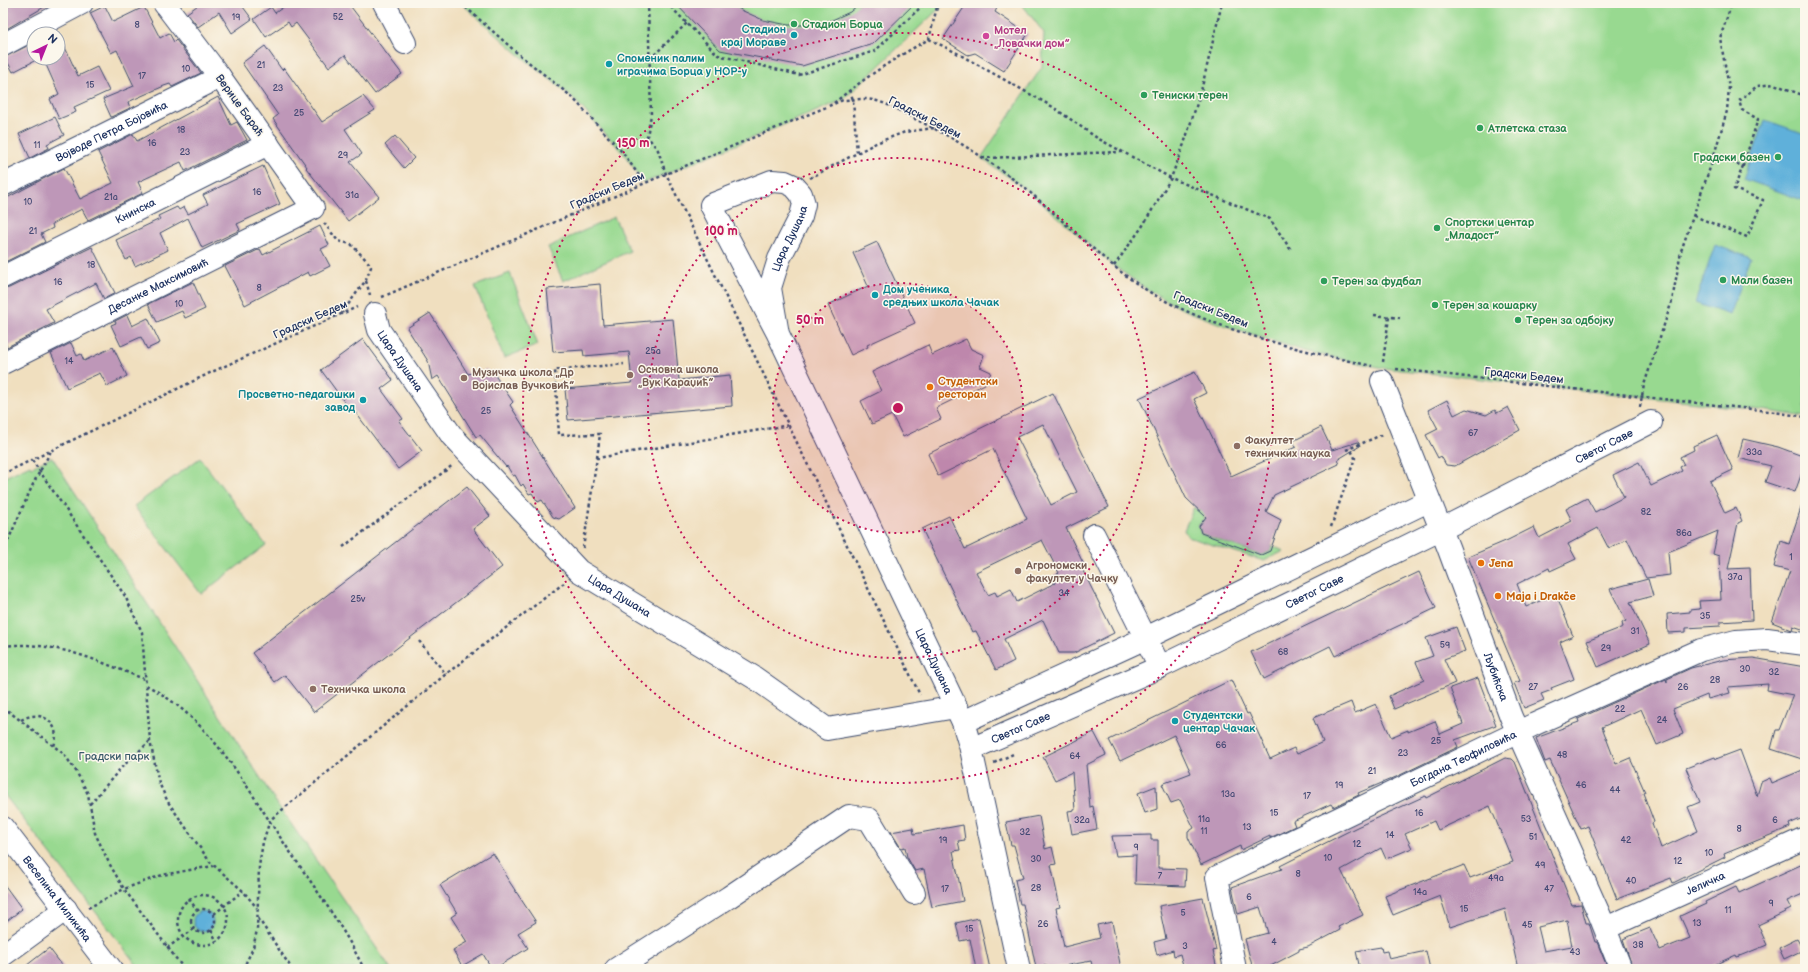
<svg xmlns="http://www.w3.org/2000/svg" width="1808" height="972" font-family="'Balsamiq Sans',sans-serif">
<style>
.green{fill:#98d990;stroke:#5a8477}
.water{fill:#5fb0da;stroke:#3d709c}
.building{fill:#be97b8;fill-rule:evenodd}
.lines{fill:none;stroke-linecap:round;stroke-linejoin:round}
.minor-casing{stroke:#3b496d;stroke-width:24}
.path{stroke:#3b496d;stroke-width:2.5;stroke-dasharray:3 3;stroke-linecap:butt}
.minor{stroke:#fff;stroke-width:22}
.ring{fill:none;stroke:#c2185b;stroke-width:2;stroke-dasharray:2 4}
.leisure-dot{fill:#2e9e5b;stroke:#fbf7ec;stroke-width:1.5}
.culture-dot{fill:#0f9aa8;stroke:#fbf7ec;stroke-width:1.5}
.hotel-dot{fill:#d1479c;stroke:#fbf7ec;stroke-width:1.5}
.education-dot{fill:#8d6e63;stroke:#fbf7ec;stroke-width:1.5}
.food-dot{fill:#e8710a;stroke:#fbf7ec;stroke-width:1.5}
.labels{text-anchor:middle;stroke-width:3;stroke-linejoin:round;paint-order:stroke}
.number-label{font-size:9px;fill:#444974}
.leisure-label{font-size:11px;font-weight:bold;fill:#27864d;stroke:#fbf7ec;text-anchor:start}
.culture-label{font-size:11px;font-weight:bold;fill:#0d838f;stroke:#fbf7ec;text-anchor:start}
.hotel-label{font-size:11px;font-weight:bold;fill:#b23c85;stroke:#fbf7ec;text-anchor:start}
.street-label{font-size:11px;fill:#1b2f5e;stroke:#fbf7ec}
.education-label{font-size:11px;font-weight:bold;fill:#785e54;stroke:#fbf7ec;text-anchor:start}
.food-label{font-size:11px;font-weight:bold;fill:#c56008;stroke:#fbf7ec;text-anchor:start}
.park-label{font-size:11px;fill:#3a5a6a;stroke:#fbf7ec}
.centre{fill:#c2185b;stroke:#fbf7ec;stroke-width:2}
.ring-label{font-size:12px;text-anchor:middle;font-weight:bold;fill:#c2185b;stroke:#fbf7ec;stroke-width:3;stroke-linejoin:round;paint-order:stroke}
</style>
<rect width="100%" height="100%" fill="#fbf7ec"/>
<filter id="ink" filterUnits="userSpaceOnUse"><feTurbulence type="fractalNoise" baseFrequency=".025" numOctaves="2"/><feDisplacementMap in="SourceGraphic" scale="8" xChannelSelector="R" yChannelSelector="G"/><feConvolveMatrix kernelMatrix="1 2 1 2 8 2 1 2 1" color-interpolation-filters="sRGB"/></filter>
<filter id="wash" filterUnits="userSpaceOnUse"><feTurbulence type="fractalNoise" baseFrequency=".012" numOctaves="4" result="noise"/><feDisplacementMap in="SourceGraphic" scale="16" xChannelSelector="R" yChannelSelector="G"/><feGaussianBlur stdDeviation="0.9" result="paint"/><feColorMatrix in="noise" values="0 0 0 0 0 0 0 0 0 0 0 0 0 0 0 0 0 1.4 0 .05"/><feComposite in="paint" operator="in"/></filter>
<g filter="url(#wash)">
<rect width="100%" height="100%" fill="#f0dfbf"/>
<path class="green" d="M461 3H945L843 100 644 183 624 154 572 97 516 52Z
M1021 3H1805V417L1769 411 1383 368 1304 351 1223 325 1182 309 1148 290 1114 266 1026 189 981 158 1042 67 1044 33Z
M614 217 630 251 563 281 548 247Z
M510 273 538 345 504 358 475 286Z
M52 457 278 805 391 969H140L3 793V478L30 465 32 467Z
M200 458 266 545 201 594 134 506Z
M1194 507 1198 511 1201 510 1205 518 1198 526 1201 534 1261 555 1270 552 1272 546 1284 551 1264 561 1188 537 1184 530Z"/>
<path class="water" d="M1765 120 1805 134V201L1744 179Z
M1715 245 1751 258 1730 315 1695 303Z
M193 921a10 10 0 1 1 20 0a10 10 0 1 1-20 0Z"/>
<g id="blocks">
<path class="building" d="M3 3H51L3 31Z
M201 3H240L252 19 232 33 219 12 198 27 187 13Z
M289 3H348L402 74 375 94 345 55 329 67 296 23 291 27 288 22 266 37 254 19 271 7 275 13Z
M675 3H732L741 10 763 20 788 25H810L832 20 850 12 860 3H915L873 44 802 66 720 50Z
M967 3H990L997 8 995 12 1028 34 1004 71 975 53 968 55 943 39Z
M105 6 113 22 144 7 160 38 169 33 174 42 176 40 201 73 172 87 170 84 164 86 128 102 130 108 111 117 103 99 134 86 117 50 111 53 90 13Z
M58 32 78 76 97 67 109 91 74 107 76 112 59 119 50 99 59 94 43 58H58Z
M31 44 34 51V58L38 59 13 72 5 57Z
M265 46 282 70 284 68 301 92 322 122 363 96 375 110 345 129 362 154 350 162 379 197 348 221 306 168 307 167 273 119 278 115 242 63Z
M218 97 231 125 237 122 247 140 185 171 181 162 138 182 143 193 88 220 82 209 52 224 53 228 41 234 45 242 3 263V200L64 168 80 199 113 183 98 152 133 134 137 141Z
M55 117 64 135 47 144 49 148 30 158 19 134Z
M395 136 414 158 404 168 385 145Z
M263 166 280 204 237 224 240 230 202 248 188 218 160 233 168 250 135 266 131 257 126 260 116 240 160 219 158 216 177 207 179 210 184 207 188 214 208 204 203 195Z
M320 226 329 245 321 249 330 266 310 276 308 272 245 305 225 266 260 249 263 255Z
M877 242 915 323 867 345 868 347 851 355 828 305 868 286 853 253Z
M92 247 115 293 104 299 96 283 46 309 54 323 7 347 3 338V289L9 288Z
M193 282 205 309 185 318 182 311 157 322 148 304Z
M600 284 603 325 673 319 679 380 730 375 732 406 568 420 565 389 632 383 629 352 584 356 583 350 553 352 547 289Z
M430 313 468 374 472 373 476 375 486 369 489 373 492 371 513 402 510 405 575 508 559 519 553 517 542 500 538 502 532 493 529 494 523 484 521 486 515 475 513 476 507 466 506 467 480 435 476 437 438 376 432 380 428 361 407 328Z
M127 315 132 326 148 318 160 343 147 349 141 337 121 346 111 325 116 323 115 321Z
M363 339 393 380 381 389 403 419 399 421 422 451 398 469 353 409 351 411 321 370Z
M966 339 971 349 984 355 980 367 991 372 987 383 936 408 941 419 903 437 892 415 872 424 861 401 881 391 872 372 928 345 932 355Z
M71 343 77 356 81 354 84 361 113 347 127 376 107 386 100 373 67 388 51 353Z
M1195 372 1206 393 1194 399 1231 476 1296 447 1293 441 1321 427 1332 450 1358 442 1360 446 1337 460 1339 464 1274 495 1266 512 1281 520 1270 551 1261 555 1201 533 1199 526 1206 517 1186 498 1139 398Z
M1053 393 1109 507 1066 528 1085 567 1082 569 1114 633 1074 653H1059L1043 620 1004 639 1014 661 996 670 976 631 972 632 922 529 949 516 965 549 1027 519 993 449 938 476 928 454ZM1043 424 1077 492 1051 505 1017 437ZM1042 540 1059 573 1052 577 1055 583 1017 602 1011 589 997 596 995 592 988 595 976 572Z
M1447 400 1454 415 1466 409 1486 415 1495 410 1497 413 1508 407 1520 430 1455 466 1446 465 1441 456 1438 458 1426 435 1438 429 1428 410Z
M1717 435 1733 470 1710 481 1725 513 1736 508 1742 521 1738 523 1728 569 1750 568 1752 620 1720 622V626L1686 628V632L1668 633 1667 614 1690 612V610L1700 609 1699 601 1721 600 1719 556 1713 554 1718 531 1668 552 1670 575 1646 578 1627 539 1609 549 1598 528 1568 544 1576 559 1550 571 1549 568 1517 584 1526 607 1556 594 1573 636 1560 642 1574 679 1551 688 1552 690 1541 694 1544 700 1524 708 1514 683 1520 681 1468 557 1508 540 1534 527 1539 538 1572 521 1566 509 1587 498 1595 512 1624 497 1613 475 1639 462 1651 486 1682 471 1680 467 1684 465 1680 457 1694 450 1693 446Z
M1743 439 1778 447 1805 457V464L1795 492 1765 482 1771 466 1738 458Z
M467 487 490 516 473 529 502 567 314 712 285 675 275 682 252 653Z
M1803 502 1805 503V630L1793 626 1792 630 1772 622 1790 571 1774 567 1781 541 1789 544Z
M1419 572 1436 608 1335 656 1330 646 1264 679 1251 652Z
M1648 579 1653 596 1630 602 1650 644 1598 667 1587 641 1623 627 1622 623 1626 621 1610 589Z
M1456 627 1465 651 1444 659 1455 683 1394 709 1389 696 1424 680 1416 662 1433 656 1426 638Z
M1753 658 1805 667V760L1771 749 1776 730H1779L1793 695 1767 690 1768 684 1728 687 1730 693 1708 699 1707 695 1673 709 1683 734 1657 745 1641 709 1602 727 1616 764 1630 758 1645 792 1643 793 1654 822 1652 823 1661 848 1698 831 1688 807 1700 802 1686 768 1715 757 1716 759 1740 750 1757 796 1761 782 1770 778 1772 783 1805 769V817L1789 824 1790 827 1724 854 1725 857 1673 883 1671 878 1617 899 1588 826 1581 829 1550 760 1545 762 1536 738 1579 722 1578 719 1666 679 1667 682V679L1691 668 1723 660Z
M1478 678 1496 725 1455 740 1458 747 1396 777 1358 793 1359 795 1333 807 1331 804 1293 821 1295 826 1270 838V836L1241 850 1240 846 1201 865 1188 837V832L1194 828 1180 800 1171 803 1162 784 1191 773 1174 735 1120 761 1109 740 1231 680 1247 714 1249 713 1270 759 1294 748 1297 754 1323 742 1313 718 1351 702 1355 713 1376 704 1391 737 1408 730V732L1435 721 1440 734 1463 724 1450 688Z
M1094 732 1106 755 1086 765 1090 807 1093 806 1097 829 1072 834 1068 811 1075 810 1072 772 1055 780 1043 757Z
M1505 758 1512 759 1515 762 1572 905 1581 904 1586 923H1589L1595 942H1597L1608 969H1518L1505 909 1450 927 1440 896 1393 915 1385 896 1464 865 1470 878 1513 862 1490 806 1438 830 1434 821 1405 834 1412 848 1386 859 1381 848 1341 870 1363 915 1338 927 1340 930 1308 947 1299 949V951L1265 969H1253L1245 939 1268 933 1260 907 1238 914 1232 887 1282 869 1280 866 1357 827 1425 796 1426 798ZM1567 920 1572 946 1544 951 1538 927Z
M1156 786 1157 809 1145 813 1138 793Z
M1039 816 1045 849 1052 847 1056 864 1051 865 1060 907 1056 908 1064 947 1100 938 1097 925 1112 922 1121 969H1093L1091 961 1047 969 1046 965 1036 968 1023 904H1020L1015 880 1023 878 1014 845H1011L1006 822Z
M963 825 965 840 958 841 960 850 953 851 963 901 932 907 924 869 915 871 907 857 905 847 901 848 891 832 913 828 914 834Z
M1151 835V840H1158V868L1186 869 1185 886 1135 884 1136 855 1116 856 1112 836Z
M493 853 506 874 505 875 536 922 518 933 528 948 494 969H492L483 954 462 966 453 950 467 942 451 917 457 913 440 885Z
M1805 863V893L1787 901 1791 909 1758 925 1767 945 1737 957 1736 955 1705 969H1633L1623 939 1650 928 1660 950 1690 938 1680 916 1706 904 1705 902 1736 887 1739 893Z
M3 883 22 909 3 924Z
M1203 898 1216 950 1213 951 1217 969H1184L1180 954 1174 956 1173 950 1157 955 1154 942 1166 939 1159 906Z
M979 918 990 969H976L970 939 960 941 956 923Z
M1797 939 1803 950 1784 959 1779 948Z
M1381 947 1382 952 1387 951 1389 959 1426 951 1430 969H1360L1356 951Z
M49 948 65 969H22Z"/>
</g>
</g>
<g filter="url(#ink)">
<use href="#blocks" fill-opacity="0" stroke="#3b496d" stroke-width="1"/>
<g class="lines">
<defs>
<g id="minor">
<path d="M384 3 405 43"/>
<path d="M3 45 82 3"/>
<path id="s1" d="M3 185 220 77"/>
<path id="s2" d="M3 277 268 144"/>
<path id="s3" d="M375 314 379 330 452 436 579 571 755 678 827 729 956 707"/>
<path id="s4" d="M778 334 770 288 779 259 801 216 804 204 801 194 794 186 785 182 772 181 711 205 778 334 963 722 971 749 1019 969"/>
<path id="s5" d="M3 363 313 208 220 77 164 3"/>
<path id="s6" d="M1382 381 1448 547 1511 717 1600 916 1621 969"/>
<path d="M1094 535 1160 667"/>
<path d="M963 722 1146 638 1428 501"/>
<path id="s7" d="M971 749 1160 667 1440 530 1651 422"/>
<path id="s8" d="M3 828 111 969"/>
<path id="s9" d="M1606 928 1805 838"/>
<path d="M3 955 66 909"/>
<path d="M616 969 729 897 849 816 869 819 914 893"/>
<path id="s10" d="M1235 969 1217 877 1535 724 1701 650 1736 641 1767 639 1805 644"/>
</g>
</defs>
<use href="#minor" class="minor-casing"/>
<path class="path" d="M461 3 516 52 572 97 624 154 644 183
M648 3 651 115 647 136 658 150 666 174 920 695
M667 3 718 55 799 75 875 51 925 3
M929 39 955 52 1053 107 1097 138 1171 178 1270 219 1291 250
M650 59 687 23
M850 90 853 100 857 153
M834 103C864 78 895 58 929 39L938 3
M1714 156 1743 166 1758 119 1742 110 1739 101 1757 86 1774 84 1805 96
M982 158C1029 157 1076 153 1123 152
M810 178 876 143 905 132 934 128
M1694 216 1747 237 1763 200 1734 189 1743 166
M324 223 338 241 351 244 369 263 371 267 366 280 342 313
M1114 266 1142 227 1171 178 1184 144 1201 91 1222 3
M366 281 370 295
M382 297 666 174 843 100C850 100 857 99 864 99 882 99 901 112 917 120 955 138 995 164 1027 190 1067 223 1104 263 1148 291 1212 330 1299 350 1372 366
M1374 315 1400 318
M1383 362 1389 317
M1396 369 1769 411 1805 417
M1640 407 1644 385 1672 301 1681 251 1712 162 1727 111 1729 87 1720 38 1732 3
M1346 450 1384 434
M597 458 600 434 559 435 555 370 624 364
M32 460 125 596 142 632 150 741 159 783 168 802 210 862 243 891 257 908
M3 474 214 371 357 307
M1331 527 1355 458 1350 448
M343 547 453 465
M583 548 597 458 789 425
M3 552 34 482 51 451
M419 641 446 674
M3 646C54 640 98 661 144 679
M146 685C211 719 245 785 284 843 312 884 342 924 364 969
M3 707 64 754 76 771 88 794 95 833 109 863 124 889 184 969
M21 720C41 708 62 723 54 746
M994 763 1013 754
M90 804 121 768 150 741
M178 920a25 25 0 1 1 50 0a25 25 0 1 1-50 0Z
M189 899 197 910
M88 908 124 889 162 875 213 866
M191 921a12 12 0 1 1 24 0a12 12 0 1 1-24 0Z
M214 914 243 891
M258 918 292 969
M211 930 217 942
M167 948 194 929
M243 969 253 948 257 930 259 866 263 842 270 820 446 674 564 583"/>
<use href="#minor" class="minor"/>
</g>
</g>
<circle cx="898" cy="408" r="125" fill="#c2185b" fill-opacity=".12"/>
<g class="ring">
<circle cx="898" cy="408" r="125"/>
<circle cx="898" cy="408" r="250"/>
<circle cx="898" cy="408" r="375"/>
</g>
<g class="leisure-dot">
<circle cx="794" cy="24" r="4"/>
<circle cx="1144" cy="95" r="4"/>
<circle cx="1480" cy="128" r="4"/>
<circle cx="1778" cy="157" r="4"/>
<circle cx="1437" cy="228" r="4"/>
<circle cx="1723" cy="280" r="4"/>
<circle cx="1324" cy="281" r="4"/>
<circle cx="1435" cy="305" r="4"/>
<circle cx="1518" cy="320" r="4"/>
</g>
<g class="culture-dot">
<circle cx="794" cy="35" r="4"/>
<circle cx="609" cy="64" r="4"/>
<circle cx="875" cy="295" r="4"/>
<circle cx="363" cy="400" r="4"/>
<circle cx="1175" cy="721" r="4"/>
</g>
<circle class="hotel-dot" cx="986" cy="36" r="4"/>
<g class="education-dot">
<circle cx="630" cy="375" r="4"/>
<circle cx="464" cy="378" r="4"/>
<circle cx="1237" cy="446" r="4"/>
<circle cx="1018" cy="571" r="4"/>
<circle cx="313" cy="689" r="4"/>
</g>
<g class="food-dot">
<circle cx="930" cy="387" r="4"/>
<circle cx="1481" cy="563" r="4"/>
<circle cx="1498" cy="596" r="4"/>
</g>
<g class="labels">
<g class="number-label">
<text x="236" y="20">19</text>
<text x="338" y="20">52</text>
<text x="137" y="28">8</text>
<text x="261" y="68">21</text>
<text x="186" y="72">10</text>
<text x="142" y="79">17</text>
<text x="90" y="88">15</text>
<text x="278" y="91">23</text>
<text x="299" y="116">25</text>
<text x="181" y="133">18</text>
<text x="152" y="146">16</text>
<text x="37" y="148">11</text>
<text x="185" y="155">23</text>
<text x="343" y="158">29</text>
<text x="257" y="195">16</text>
<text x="352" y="198">31a</text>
<text x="111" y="200">21a</text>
<text x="28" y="205">10</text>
<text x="33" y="234">21</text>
<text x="91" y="268">18</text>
<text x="58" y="285">16</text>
<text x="259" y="291">8</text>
<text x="179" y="307">10</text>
<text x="653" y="354">25a</text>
<text x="69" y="364">14</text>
<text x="486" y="414">25</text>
<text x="1473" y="436">67</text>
<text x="1754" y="455">33a</text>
<text x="1646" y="515">82</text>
<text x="1684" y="536">86a</text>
<text x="1791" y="560">1</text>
<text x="1735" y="580">37a</text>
<text x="1064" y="596">34</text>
<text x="358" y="602">25v</text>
<text x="1705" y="619">35</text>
<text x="1635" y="634">31</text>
<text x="1445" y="648">59</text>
<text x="1606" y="651">29</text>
<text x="1283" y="655">68</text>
<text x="1745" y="672">30</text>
<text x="1774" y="675">32</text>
<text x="1715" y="683">28</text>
<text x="1533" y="690">27</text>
<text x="1683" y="690">26</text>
<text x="1620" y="712">22</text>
<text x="1662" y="723">24</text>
<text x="1436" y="744">25</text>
<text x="1221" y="748">66</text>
<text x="1403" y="756">23</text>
<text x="1562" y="758">48</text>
<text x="1075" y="759">64</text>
<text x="1372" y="774">21</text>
<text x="1339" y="788">19</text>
<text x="1581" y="788">46</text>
<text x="1615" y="793">44</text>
<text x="1228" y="797">13a</text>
<text x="1307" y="799">17</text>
<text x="1274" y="816">15</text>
<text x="1419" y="816">16</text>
<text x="1204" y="822">11a</text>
<text x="1526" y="822">53</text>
<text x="1082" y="823">32a</text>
<text x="1775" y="823">6</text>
<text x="1247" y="830">13</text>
<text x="1739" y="832">8</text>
<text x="1204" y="834">11</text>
<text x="1025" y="835">32</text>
<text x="1390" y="838">14</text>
<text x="1533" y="840">51</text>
<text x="943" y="843">19</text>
<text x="1626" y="843">42</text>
<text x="1357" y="847">12</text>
<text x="1136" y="850">9</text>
<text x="1709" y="856">10</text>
<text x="1328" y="861">10</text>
<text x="1036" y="862">30</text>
<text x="1678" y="864">12</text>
<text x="1540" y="868">49</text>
<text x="1298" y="877">8</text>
<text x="1160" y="879">7</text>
<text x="1496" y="881">49a</text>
<text x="1631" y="884">40</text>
<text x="1036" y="891">28</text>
<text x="945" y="892">17</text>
<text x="1549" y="892">47</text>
<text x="1420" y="895">14a</text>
<text x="1249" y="900">6</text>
<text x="1771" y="906">9</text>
<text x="1464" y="912">15</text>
<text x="1728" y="913">11</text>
<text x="1183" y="916">5</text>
<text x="1697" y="926">13</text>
<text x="1043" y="927">26</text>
<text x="1527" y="928">45</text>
<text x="969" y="932">15</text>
<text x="1274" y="945">4</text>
<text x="1638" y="948">38</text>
<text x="1185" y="949">3</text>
<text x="1575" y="955">43</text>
</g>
<g class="leisure-label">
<text x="802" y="28">Стадион Борца</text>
<text x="1152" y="99">Тениски терен</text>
<text x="1488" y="132">Атлетска стаза</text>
<text x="1770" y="161" text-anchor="end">Градски базен</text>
<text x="1445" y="226">Спортски центар<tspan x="1445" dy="13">„Младост”</tspan></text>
<text x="1731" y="284">Мали базен</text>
<text x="1332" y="285">Терен за фудбал</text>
<text x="1443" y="309">Терен за кошарку</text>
<text x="1526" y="324">Терен за одбојку</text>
</g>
<g class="culture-label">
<text x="786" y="33" text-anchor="end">Стадион<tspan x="786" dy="13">крај Мораве</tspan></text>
<text x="617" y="62">Споменик палим<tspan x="617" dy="13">играчима Борца у НОР-у</tspan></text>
<text x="883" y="293">Дом ученика<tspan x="883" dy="13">средњих школа Чачак</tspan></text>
<text x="355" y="398" text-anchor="end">Просветно-педагошки<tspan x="355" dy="13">завод</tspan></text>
<text x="1183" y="719">Студентски<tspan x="1183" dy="13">центар Чачак</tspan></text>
</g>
<g class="hotel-label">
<text x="994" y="34">Мотел<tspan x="994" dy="13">„Ловачки дом”</tspan></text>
</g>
<g class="street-label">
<text transform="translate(240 105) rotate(54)" y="4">Верице Бараћ</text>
<text transform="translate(925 117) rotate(27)" y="4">Градски Бедем</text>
<text dy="4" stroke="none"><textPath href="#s1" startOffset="121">Војводе Петра Бојовића</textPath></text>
<text transform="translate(607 190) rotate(-23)" y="4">Градски Бедем</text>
<text dy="4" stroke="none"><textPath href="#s2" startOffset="148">Книнска</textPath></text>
<text dy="4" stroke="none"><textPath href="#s4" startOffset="100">Цара Душана</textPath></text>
<text dy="4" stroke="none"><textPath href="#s5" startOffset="173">Десанке Максимовић</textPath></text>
<text transform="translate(1211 309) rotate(22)" y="4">Градски Бедем</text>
<text transform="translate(310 319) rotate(-24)" y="4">Градски Бедем</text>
<text dy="4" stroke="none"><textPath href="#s3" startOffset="54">Цара Душана</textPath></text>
<text transform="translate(1524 375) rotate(6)" y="4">Градски Бедем</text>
<text dy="4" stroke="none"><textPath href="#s7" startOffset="702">Светог Саве</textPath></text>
<text dy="4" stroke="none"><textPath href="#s7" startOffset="378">Светог Саве</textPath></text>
<text dy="4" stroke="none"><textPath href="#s3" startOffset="378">Цара Душана</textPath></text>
<text dy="4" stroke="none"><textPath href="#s4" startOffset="755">Цара Душана</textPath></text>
<text dy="4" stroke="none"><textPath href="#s6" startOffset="317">Љубићска</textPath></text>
<text dy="4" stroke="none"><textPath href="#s7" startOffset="54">Светог Саве</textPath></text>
<text dy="4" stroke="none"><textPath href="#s10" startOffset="367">Богдана Теофиловића</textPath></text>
<text dy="4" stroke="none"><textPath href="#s9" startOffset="109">Јеличка</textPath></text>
<text dy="4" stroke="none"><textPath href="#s8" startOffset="89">Веселина Миликића</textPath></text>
</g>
<g class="education-label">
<text x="638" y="373">Основна школа<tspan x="638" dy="13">„Вук Караџић”</tspan></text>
<text x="472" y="376">Музичка школа „Др<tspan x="472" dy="13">Војислав Вучковић”</tspan></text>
<text x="1245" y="444">Факултет<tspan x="1245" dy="13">техничких наука</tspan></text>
<text x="1026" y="569">Агрономски<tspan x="1026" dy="13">факултет у Чачку</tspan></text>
<text x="321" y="693">Техничка школа</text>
</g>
<g class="food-label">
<text x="938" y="385">Студентски<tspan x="938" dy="13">ресторан</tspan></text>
<text x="1489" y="567">Jena</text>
<text x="1506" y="600">Maja i Drakče</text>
</g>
<g class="park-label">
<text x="114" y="760">Градски парк</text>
</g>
</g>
<circle cx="898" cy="408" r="6" class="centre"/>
<g class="ring-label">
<text x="633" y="147">150 m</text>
<text x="721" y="235">100 m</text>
<text x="810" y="324">50 m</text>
</g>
<rect width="1808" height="972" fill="none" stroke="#fbf7ec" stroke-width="16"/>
<g transform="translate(46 46) rotate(43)"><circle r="19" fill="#fbf7ec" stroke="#a1a7b3"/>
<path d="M0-3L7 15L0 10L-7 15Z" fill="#b5179e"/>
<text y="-6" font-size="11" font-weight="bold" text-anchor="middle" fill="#1b2f5e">N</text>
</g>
</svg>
